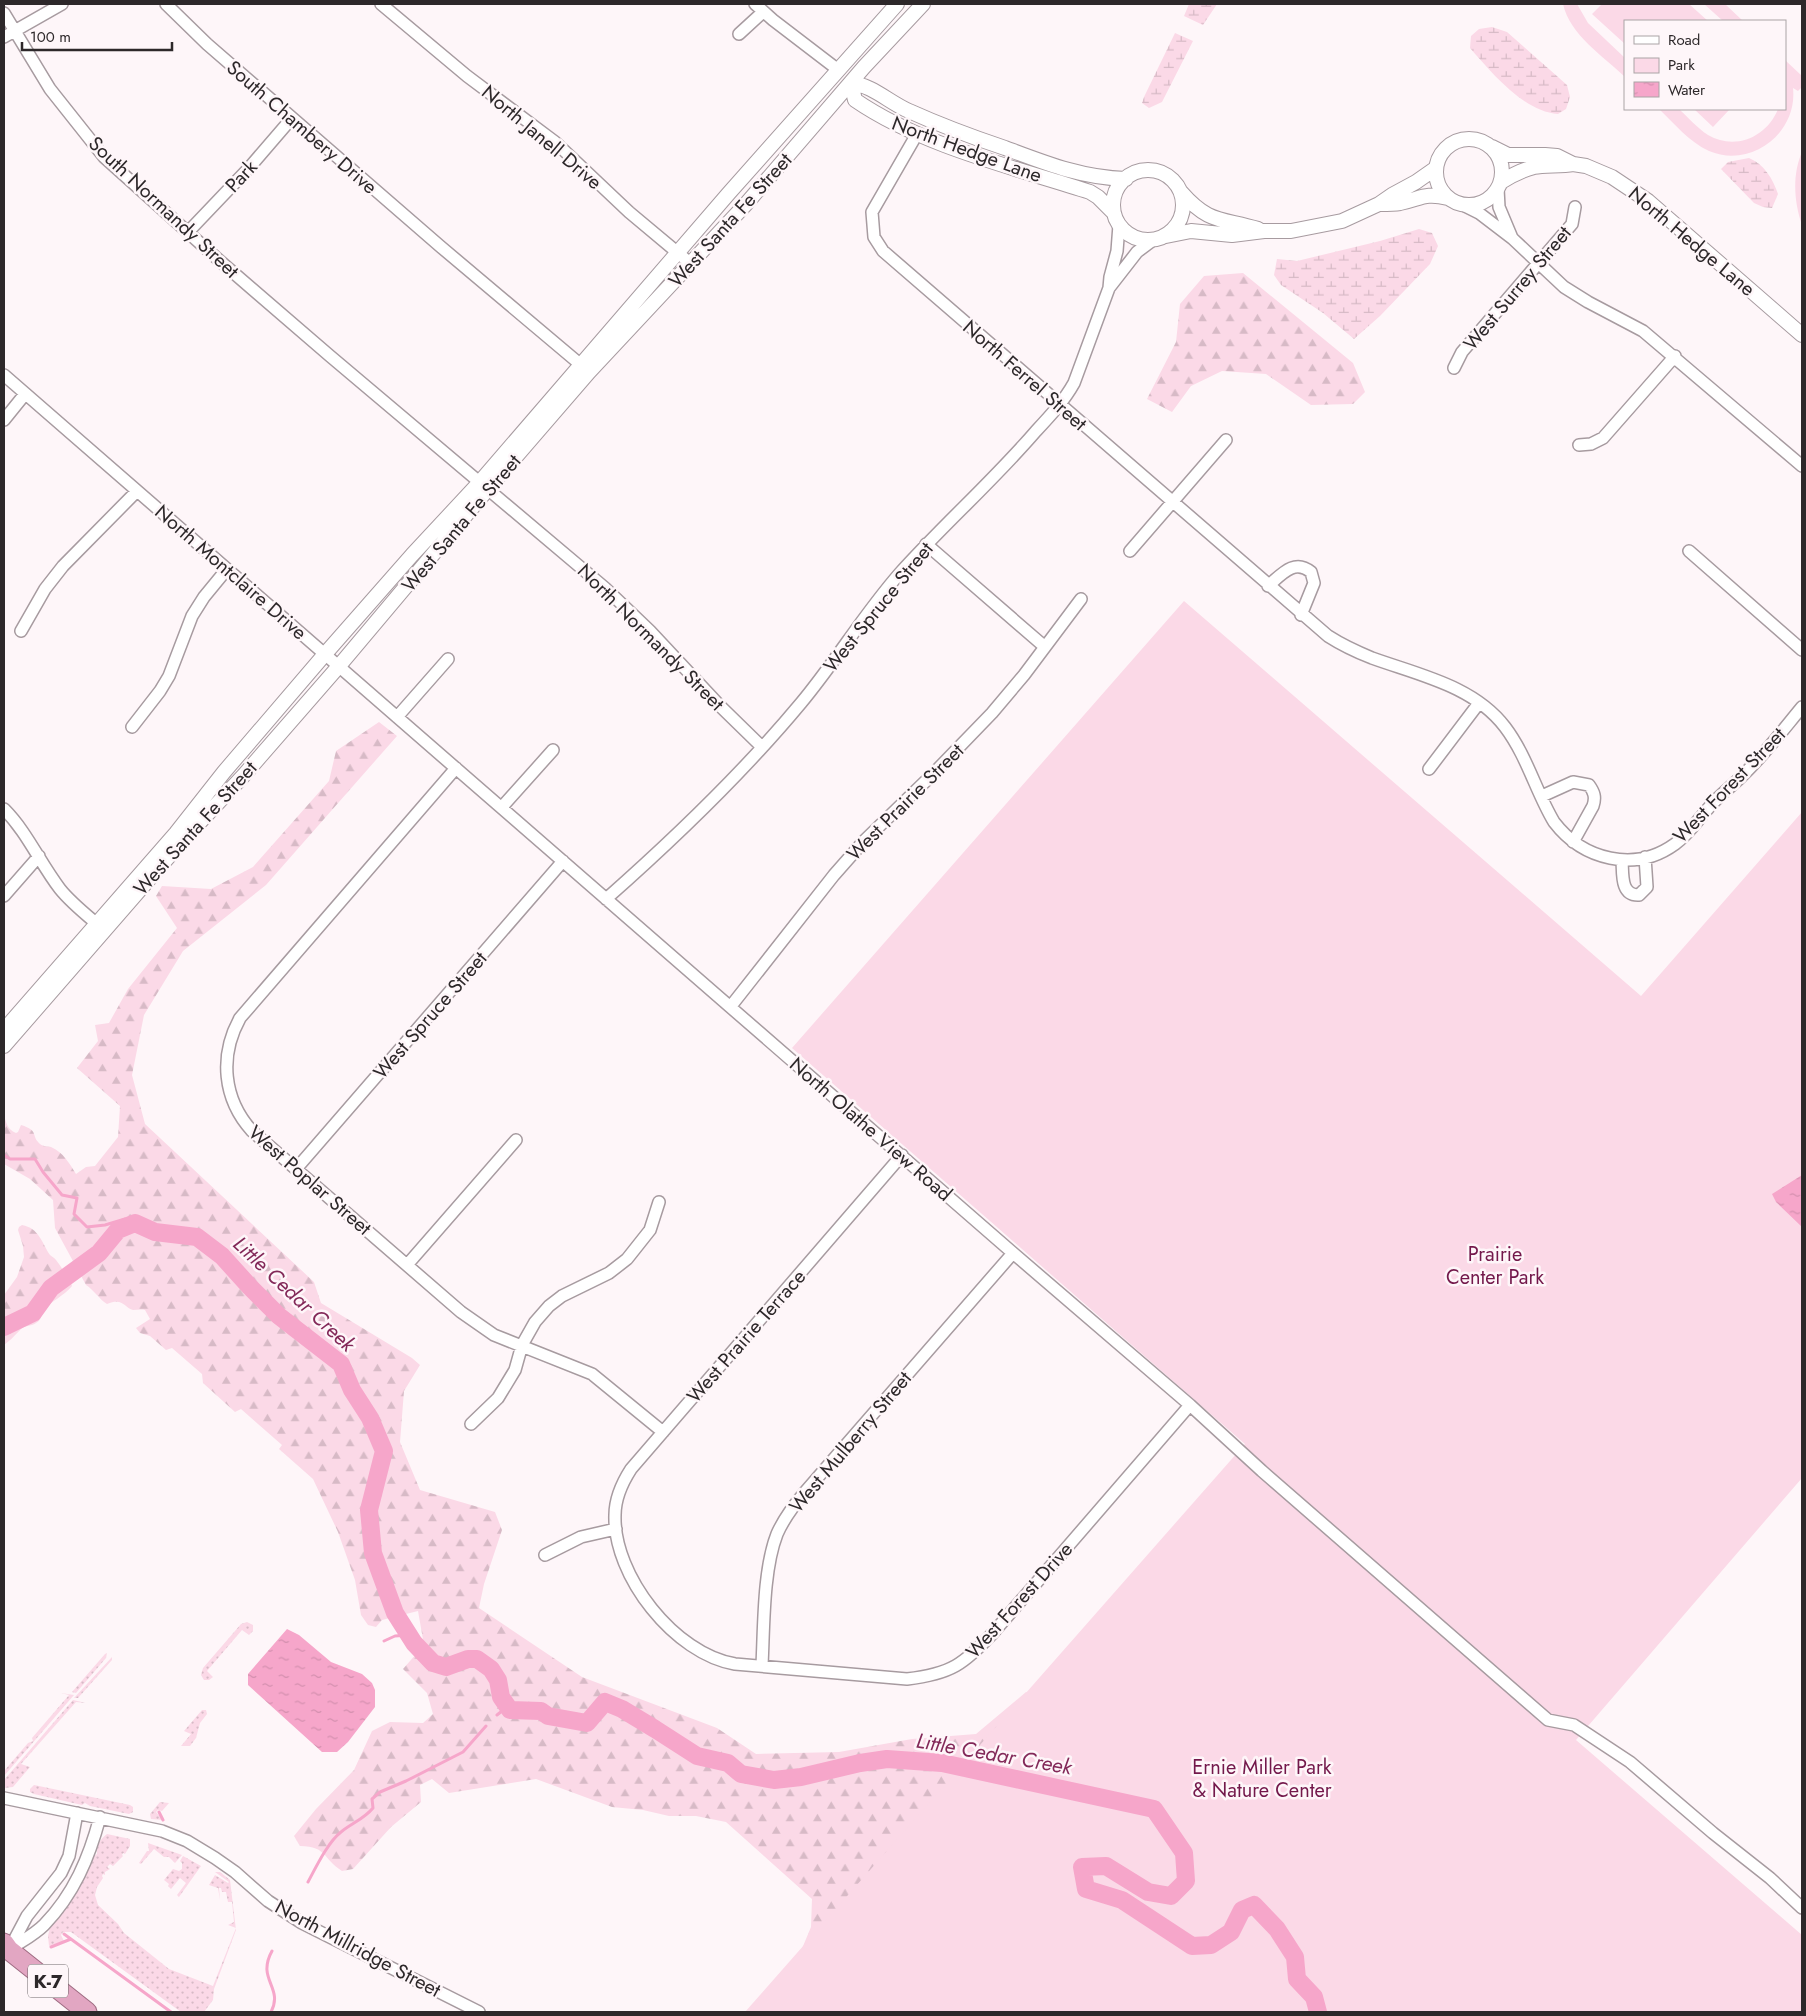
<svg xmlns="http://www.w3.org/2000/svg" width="1806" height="2016" font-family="Jost,sans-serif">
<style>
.grass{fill:url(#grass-dots)}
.forest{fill:url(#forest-firs)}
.wetland{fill:url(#wetland-marsh)}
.park{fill:#fbd9e7}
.water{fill:url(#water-ripples)}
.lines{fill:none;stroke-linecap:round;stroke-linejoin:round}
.stream{stroke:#f6a6ca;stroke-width:3}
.river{stroke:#f6a6ca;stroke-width:18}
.minor-casing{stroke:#a79ba0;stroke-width:14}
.tertiary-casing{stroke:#a79ba0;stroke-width:16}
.trunk-casing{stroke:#9e6c82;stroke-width:21}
.minor{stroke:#fff;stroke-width:11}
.tertiary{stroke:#fff;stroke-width:14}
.trunk{stroke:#e2a6c2;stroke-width:19}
.labels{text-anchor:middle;stroke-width:5;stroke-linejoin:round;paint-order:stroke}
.shield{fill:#fef6f9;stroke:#6c6668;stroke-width:1}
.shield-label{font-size:19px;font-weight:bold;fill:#2d282a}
.street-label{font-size:20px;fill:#2d282a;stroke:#fef6f9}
.park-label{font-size:20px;fill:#73184b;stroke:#fef6f9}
.water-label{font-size:21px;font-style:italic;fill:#832959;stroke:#fef6f9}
</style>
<defs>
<pattern id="grass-dots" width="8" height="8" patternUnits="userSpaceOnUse" patternTransform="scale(1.25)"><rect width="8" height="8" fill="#fbd9e7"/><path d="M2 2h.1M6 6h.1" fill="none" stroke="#d7bac6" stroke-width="1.8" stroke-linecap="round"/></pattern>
<pattern id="forest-firs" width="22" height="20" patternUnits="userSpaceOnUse" patternTransform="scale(1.25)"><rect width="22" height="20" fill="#fbd9e7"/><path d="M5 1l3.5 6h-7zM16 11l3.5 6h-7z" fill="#d7bac6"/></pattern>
<pattern id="wetland-marsh" width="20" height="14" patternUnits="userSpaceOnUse" patternTransform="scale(1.25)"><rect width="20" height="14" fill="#fbd9e7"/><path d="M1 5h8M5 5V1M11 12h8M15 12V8" fill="none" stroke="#d7bac6"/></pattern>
<pattern id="water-ripples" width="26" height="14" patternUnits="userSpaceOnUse" patternTransform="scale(1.25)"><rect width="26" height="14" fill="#f6a6ca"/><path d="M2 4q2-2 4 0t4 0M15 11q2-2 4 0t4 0" fill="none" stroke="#d38fae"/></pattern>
</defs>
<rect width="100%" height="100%" fill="#fef6f9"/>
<path class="grass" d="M247 1622 253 1625V1631L249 1635 242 1630 207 1671 213 1677 209 1680H204L201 1675 203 1668 241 1624Z
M107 1653 106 1658 76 1693 72 1692 105 1654Z
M112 1657V1660L78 1698H74Z
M61 1693 74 1695 4 1776V1771L28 1743 33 1741 32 1738 69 1695Z
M73 1700 86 1703 76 1702 21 1764 30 1767 13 1787 4 1788V1780Z
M202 1710H206L207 1714 200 1723 196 1738 190 1746H181L191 1734 184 1731Z
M34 1785 130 1805 133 1807V1812L129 1814 90 1806 85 1803 82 1805 34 1794 30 1792V1789Z
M160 1802 169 1803 162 1811 158 1810 156 1812 163 1820 151 1819 150 1814Z
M107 1834 130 1839V1846L125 1854 123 1853 122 1855 123 1856 113 1866 110 1864 107 1867 110 1869 105 1872V1875L103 1874 102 1876 103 1878 97 1887 95 1895 98 1905 118 1924 124 1933 169 1969 213 1986 236 1928 228 1925 234 1922 232 1902H228L226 1892H222L221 1888H219L220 1900 218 1888 209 1885 215 1875 228 1883 229 1882 215 1872H220L230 1880 236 1930 214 1989 213 2000 204 2012H181L71 1932H63L61 1935 64 1941 49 1946 48 1936 50 1927 77 1891 94 1856 97 1854C97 1846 99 1840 107 1834Z
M148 1843 182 1855 175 1863 169 1857H164L154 1849 141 1864 139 1863 147 1851H149Z
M183 1856 201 1866 179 1897 177 1895 186 1883 180 1878 171 1889 168 1886 169 1884 164 1880 173 1869 179 1871 182 1869V1863L180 1861Z"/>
<path class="forest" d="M1243 273 1353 363 1365 392 1353 404 1311 405 1266 374 1222 371 1191 386 1172 412 1147 399 1176 342 1180 304 1204 276Z
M379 722 397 736 266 885 183 951 144 1015 132 1075 145 1124 314 1282 321 1303 412 1358 420 1365 404 1391 400 1442 420 1490 495 1512 502 1530 484 1584 479 1608 582 1677 717 1728 756 1754 839 1752 912 1739 976 1734 1026 1692 1802 2012 791 1975 811 1927 812 1899 726 1822 696 1816H669L643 1810 612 1807 536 1779 449 1793 432 1779 420 1785 421 1802 391 1827 353 1869 342 1871C322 1858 328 1847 300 1846L294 1836 316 1809 354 1770 372 1731 390 1722 423 1723 433 1714 427 1693 403 1669 424 1645 418 1611 382 1620 376 1627 368 1625 361 1615 355 1580 338 1532 313 1479 279 1449 282 1445 241 1409 235 1412 203 1383 202 1374 172 1348 166 1350 150 1336 140 1333 136 1328 150 1319 145 1310C141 1309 137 1310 133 1310 125 1309 124 1297 107 1304 99 1299 94 1290 86 1285L55 1228 53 1200 30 1179 4 1164V1116C7 1124 7 1129 16 1133L18 1132 21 1125C40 1131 30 1135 40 1144 44 1147 47 1146 51 1147 63 1152 70 1164 76 1174L86 1167 95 1166 118 1137 120 1106 77 1068 98 1041 95 1025 109 1023 128 989 177 928 156 896 162 886 211 889 253 867 329 781 336 751Z
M22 1225C39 1228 42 1243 50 1255 52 1257 55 1258 56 1260 60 1265 71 1281 72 1286 64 1296 51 1301 44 1310 41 1314 42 1320 36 1323 32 1326 26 1325 21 1329 15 1335 12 1339 4 1345V1295L17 1277 24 1257 23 1246 18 1230 19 1227Z"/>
<path class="wetland" d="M1189 4H1217L1203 25 1184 16Z
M1492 27 1507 32 1567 85 1570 97 1566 109 1558 114C1524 112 1491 72 1470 48L1471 36 1479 29Z
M1175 33 1193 41 1162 102 1149 108 1142 103 1144 97Z
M1749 158C1764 164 1773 179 1778 194L1772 208 1763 207 1754 203 1721 169 1728 162Z
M1419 229 1432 233 1438 246 1430 264 1380 316 1354 339 1323 313 1281 285 1274 275 1277 259 1297 261 1380 241Z"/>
<path class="park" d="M1563 4H1577L1588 23 1625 58V77C1603 56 1570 35 1563 4Z
M1602 4H1689L1708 21H1625V44L1592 14Z
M1704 4H1725L1743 21H1723Z
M1785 60 1802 76V87L1798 91 1793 88C1798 133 1751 169 1709 151 1689 142 1674 123 1659 109H1679C1688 117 1697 128 1708 135 1735 151 1767 137 1778 109H1785Z
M1694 109H1730L1713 127Z
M1802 152V225C1794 202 1792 175 1802 152Z
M1184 601 1641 996 1802 812V1478L1576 1740 1802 1935V2012H745L1245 1444 792 1048Z"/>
<path class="water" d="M1802 1175V1227L1776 1202 1772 1194Z
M287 1629 299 1635 331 1662 362 1674 372 1683 375 1690V1707L348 1742 337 1752H322L248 1685V1674Z"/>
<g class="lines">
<path class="stream" d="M4 1155 10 1159H35L43 1172 62 1195 77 1198 74 1214 87 1227 105 1225 125 1219 135 1223
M384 1641 395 1636 409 1635
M497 1715 502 1711 510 1710
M159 1812 163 1820
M308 1882C316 1867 328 1842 341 1832 352 1823 364 1819 373 1808L372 1799 380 1792 406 1781 463 1752 486 1726
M64 1934 171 2012
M51 1947 71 1939
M271 2012C284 1987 256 1980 272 1951"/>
<path class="river" d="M4 1327 33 1313 51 1288 99 1253 118 1230 135 1223 155 1232 197 1237 222 1256 250 1287 279 1316 341 1364 352 1390 370 1418 384 1451 369 1510 373 1553 395 1613 414 1643 433 1663 446 1667 468 1659H477L491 1669 498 1680 501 1697 510 1710 541 1711 548 1716 587 1723 605 1702 622 1709 655 1729 697 1756 728 1763 741 1774 774 1780 801 1777 860 1763 887 1759 942 1763 1154 1809 1184 1853 1186 1881 1171 1896 1148 1892 1106 1866 1082 1867 1086 1889 1122 1900 1192 1946 1211 1945 1231 1932 1242 1910 1254 1905 1277 1929 1295 1957 1297 1979 1314 1997 1318 2012"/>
<defs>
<path id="minor" d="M166 4 207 44 441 247 587 370
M381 4 467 76 555 142 629 212 690 263
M755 4 773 20 837 69
M4 13 50 89 104 157 221 262 330 356 605 588 650 631 721 707 762 747
M739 34 763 12
M4 37 62 4
M917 134 872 212 874 237 883 251 1328 636C1342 645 1357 652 1372 658 1419 675 1474 686 1505 727 1527 756 1536 792 1554 822 1583 860 1635 873 1675 844 1692 832 1702 813 1717 799 1725 791 1734 784 1742 776 1764 755 1783 730 1802 707
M1498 189 1499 207 1512 238
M1465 206 1479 213 1513 239 1564 287 1588 302 1643 331 1802 466
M188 232 249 168 292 118
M1109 288 1137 252 1153 240
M1454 368 1462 352 1572 224 1575 207
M4 375 1013 1253 1190 1405 1262 1471 1548 1720 1574 1725 1630 1762 1713 1833 1770 1878 1802 1908
M4 420 25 394
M1579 445 1591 444 1603 438 1675 356
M926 544 1045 647
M1130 551 1226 440
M1689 551 1802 650
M1268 586C1281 575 1294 558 1311 572L1314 583 1301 615
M21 631 45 589 63 566 137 491
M397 717 448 659
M132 727 160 691 169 676 192 616 204 597 227 569
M456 768 240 1018C219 1056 223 1099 252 1131L461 1312 494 1335 592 1374 663 1432
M1429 769 1479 703
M1542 796 1573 782 1589 785C1594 792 1596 797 1593 806L1573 842
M502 807 553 750
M4 809C27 832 40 863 60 889 72 904 88 916 103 929
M1622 860C1623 873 1620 896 1639 895L1647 887 1645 857
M4 896 39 856
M606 899C675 838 742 774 801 703 836 661 864 614 900 573 944 524 993 481 1036 431 1050 416 1064 401 1074 383L1109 288 1110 277 1117 251 1119 225
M731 1006 834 875 864 841 933 774 992 713 1024 675 1081 599
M902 1155 631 1469C622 1483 615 1498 615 1515 613 1576 675 1654 735 1664L907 1679C951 1674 964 1664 993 1633L1190 1405
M296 1169 563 861
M407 1265 516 1140
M471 1424 498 1398 515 1370 522 1345 535 1322 549 1306 562 1296 609 1273 627 1259 650 1230 659 1202
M545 1555 581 1537 616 1529
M762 1665C764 1626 763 1570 777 1534 784 1518 794 1505 805 1492L1013 1253
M4 1798 162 1831 187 1841 215 1858 235 1872 268 1901 302 1923 479 2012
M10 1948 27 1916 61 1873 69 1856 77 1813
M9 1950C20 1942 34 1935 44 1925 74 1894 89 1858 100 1817"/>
<path id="tertiary" d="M851 83 855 100C922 146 1013 167 1090 192L1098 197 1114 213
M851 83C872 85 890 103 909 111 940 125 972 137 1005 148 1045 163 1082 178 1126 179
M1436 172a33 33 0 1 1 66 0a33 33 0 1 1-66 0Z
M1492 147 1508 155H1545L1557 156 1573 164 1586 166 1612 177 1648 201 1802 335
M1113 205a35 35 0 1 1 70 0a35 35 0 1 1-70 0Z
M1501 182C1512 175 1522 170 1534 167 1544 165 1561 166 1573 164
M1181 192C1209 224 1221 218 1258 229
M1380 204C1387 204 1394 204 1400 203 1421 199 1424 192 1448 198
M1166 236 1191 231 1232 235 1264 231H1291L1342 221 1379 204 1392 195 1416 182 1436 168
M4 1030 176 833 224 772 325 654 412 555 479 483 729 193 897 4
M4 1046 184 839 244 775 339 666 487 490 589 372 746 204 864 67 923 4"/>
<path id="trunk" d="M4 1943 9 1950 87 2012"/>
</defs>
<use href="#minor" class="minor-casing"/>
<use href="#tertiary" class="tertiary-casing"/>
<use href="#trunk" class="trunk-casing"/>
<use href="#minor" class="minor"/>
<use href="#tertiary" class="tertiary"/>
<use href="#trunk" class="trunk"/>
</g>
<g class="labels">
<rect class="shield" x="28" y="1964.5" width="40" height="33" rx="4"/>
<g class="shield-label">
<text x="48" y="1988">K-7</text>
</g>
<g class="street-label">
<text transform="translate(302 127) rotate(41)" y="7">South Chambery Drive</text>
<text transform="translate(542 137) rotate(40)" y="7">North Janell Drive</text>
<text transform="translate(967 149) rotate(20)" y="7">North Hedge Lane</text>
<text transform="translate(241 176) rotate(-47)" y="7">Park</text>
<text transform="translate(164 207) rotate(43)" y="7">South Normandy Street</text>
<text transform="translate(730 220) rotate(-48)" y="7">West Santa Fe Street</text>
<text transform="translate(1692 241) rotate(40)" y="7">North Hedge Lane</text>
<text transform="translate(1517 288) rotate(-50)" y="7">West Surrey Street</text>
<text transform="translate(1025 375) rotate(41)" y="7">North Ferrel Street</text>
<text transform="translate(461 523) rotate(-50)" y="7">West Santa Fe Street</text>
<text transform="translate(231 572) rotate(41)" y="7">North Montclaire Drive</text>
<text transform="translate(878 607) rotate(-51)" y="7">West Spruce Street</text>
<text transform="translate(651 637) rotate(45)" y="7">North Normandy Street</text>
<text transform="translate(1729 785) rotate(-46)" y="7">West Forest Street</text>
<text transform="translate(905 802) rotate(-45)" y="7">West Prairie Street</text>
<text transform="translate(195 828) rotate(-48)" y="7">West Santa Fe Street</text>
<text transform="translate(430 1015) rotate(-49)" y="7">West Spruce Street</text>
<text transform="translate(871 1129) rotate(41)" y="7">North Olathe View Road</text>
<text transform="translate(310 1180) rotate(41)" y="7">West Poplar Street</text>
<text transform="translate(746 1336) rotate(-49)" y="7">West Prairie Terrace</text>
<text transform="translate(850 1442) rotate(-50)" y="7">West Mulberry Street</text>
<text transform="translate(1019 1600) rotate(-48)" y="7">West Forest Drive</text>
<text transform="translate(358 1948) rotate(28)" y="7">North Millridge Street</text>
</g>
<g class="park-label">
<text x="1495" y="1261">Prairie<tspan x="1495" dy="23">Center Park</tspan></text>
<text x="1262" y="1774">Ernie Miller Park<tspan x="1262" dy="23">&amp; Nature Center</tspan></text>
</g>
<g class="water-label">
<text transform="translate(294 1294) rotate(43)" y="7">Little Cedar Creek</text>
<text transform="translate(994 1754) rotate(10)" y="7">Little Cedar Creek</text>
</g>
</g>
<rect width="1806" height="2016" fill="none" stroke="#2d282a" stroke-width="10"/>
<rect x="1624" y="20" width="162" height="90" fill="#fef6f9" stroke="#aaa4a6"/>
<rect x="1634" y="36" width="25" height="8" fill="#ffffff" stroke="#aaa4a6"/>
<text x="1668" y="45" font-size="15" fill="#2d282a">Road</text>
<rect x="1634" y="58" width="25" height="15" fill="#fbd9e7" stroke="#aaa4a6"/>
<text x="1668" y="70" font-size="15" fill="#2d282a">Park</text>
<rect x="1634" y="82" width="25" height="15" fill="url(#water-ripples)" stroke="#aaa4a6"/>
<text x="1668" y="95" font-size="15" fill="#2d282a">Water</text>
<path d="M22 42v8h150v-8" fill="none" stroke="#2d282a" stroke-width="2.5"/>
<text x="30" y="42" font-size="15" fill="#2d282a" stroke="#fef6f9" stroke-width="4" paint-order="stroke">100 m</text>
</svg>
